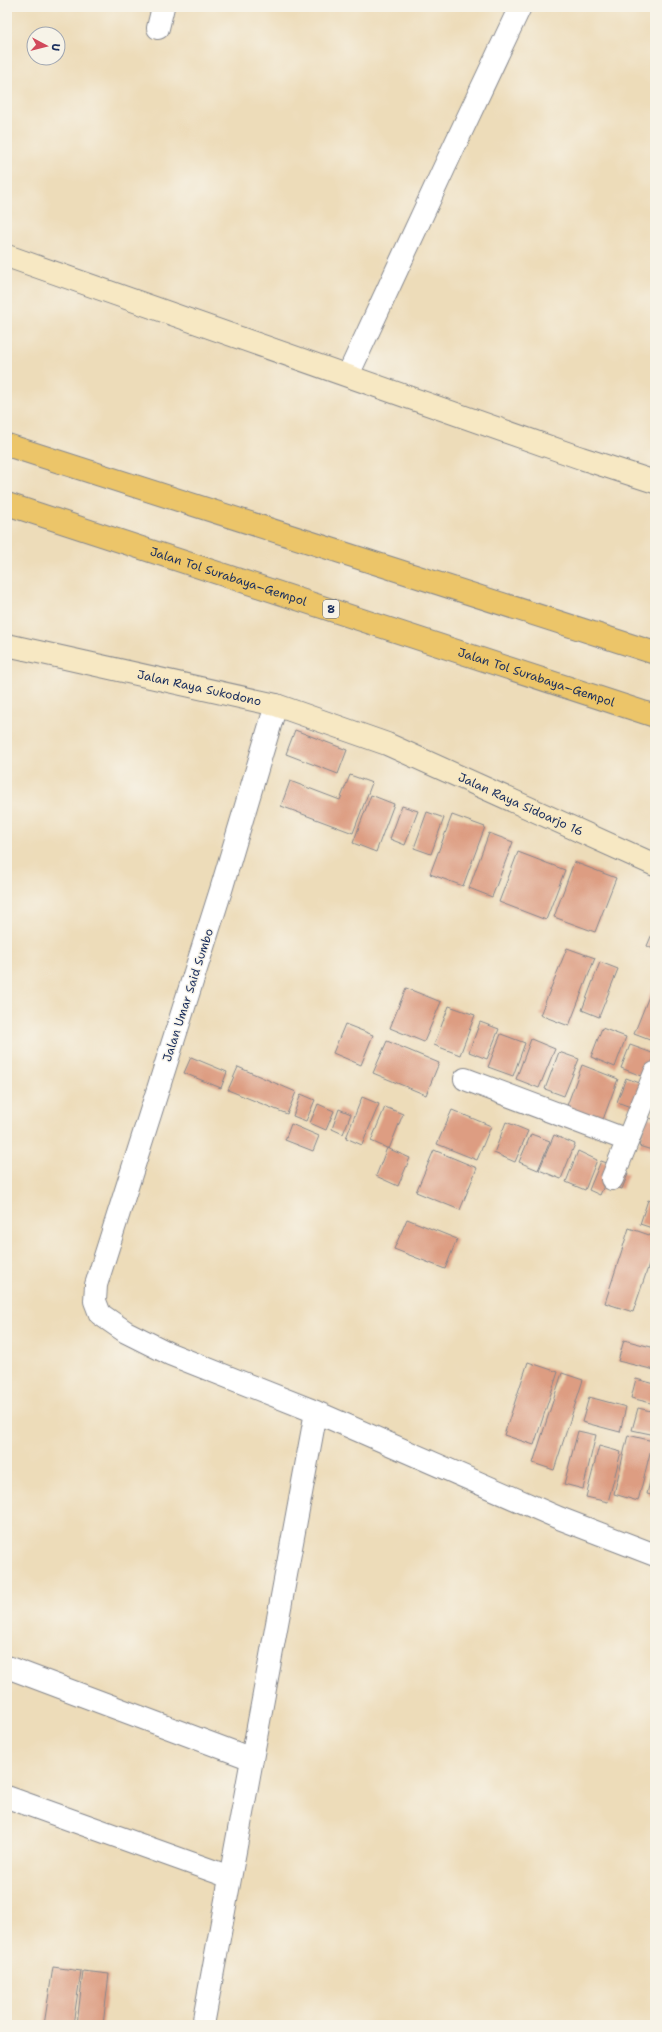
<svg xmlns="http://www.w3.org/2000/svg" width="662" height="2032" font-family="'Shantell Sans',sans-serif">
<style>
.building{fill:#dd9d82}
.lines{fill:none;stroke-linecap:round;stroke-linejoin:round}
.street-casing{stroke:#84868c;stroke-width:24}
.secondary-casing{stroke:#84868c;stroke-width:24}
.highway-casing{stroke:#84868c;stroke-width:24}
.street{stroke:#fff;stroke-width:22}
.secondary{stroke:#f7e8c3;stroke-width:22}
.highway{stroke:#ecc569;stroke-width:22}
.labels{text-anchor:middle;stroke-width:3;stroke-linejoin:round;paint-order:stroke}
.shield{fill:#f7f3e8;stroke:#5d6a87;stroke-width:1}
.shield-label{font-size:11px;font-weight:bold;fill:#1b2f5e}
.street-label{font-size:12px;fill:#1b2f5e;stroke:#f7f3e8}
</style>
<rect width="100%" height="100%" fill="#f7f3e8"/>
<filter id="ink" filterUnits="userSpaceOnUse"><feTurbulence type="fractalNoise" baseFrequency=".025" numOctaves="2"/><feDisplacementMap in="SourceGraphic" scale="8" xChannelSelector="R" yChannelSelector="G"/><feConvolveMatrix kernelMatrix="1 2 1 2 8 2 1 2 1" color-interpolation-filters="sRGB"/></filter>
<filter id="wash" filterUnits="userSpaceOnUse"><feTurbulence type="fractalNoise" baseFrequency=".012" numOctaves="4" result="noise"/><feDisplacementMap in="SourceGraphic" scale="16" xChannelSelector="R" yChannelSelector="G"/><feGaussianBlur stdDeviation="0.9" result="paint"/><feColorMatrix in="noise" values="0 0 0 0 0 0 0 0 0 0 0 0 0 0 0 0 0 1.4 0 .05"/><feComposite in="paint" operator="in"/></filter>
<g filter="url(#wash)">
<rect width="100%" height="100%" fill="#eddcb9"/>
<g id="blocks">
<path class="building" d="M295 730 347 750 338 774 286 754Z
M350 775 372 783 353 833 281 806 290 781 340 800Z
M371 795 394 804 376 852 353 843Z
M402 806 418 811 405 845 390 839Z
M427 812 444 818 431 854 414 848Z
M452 815 485 827 463 886 430 874Z
M489 833 513 842 492 897 469 888Z
M518 852 565 870 546 920 499 902Z
M574 862 616 878 595 932 554 917Z
M655 927V950L647 946Z
M567 948 595 958 569 1026 540 1015Z
M600 962 618 969 599 1017 582 1010Z
M655 981V1042L634 1034Z
M406 988 441 1002 424 1042 390 1028Z
M449 1006 475 1015 460 1055 434 1045Z
M480 1022 499 1029 487 1059 469 1052Z
M345 1024 373 1035 361 1065 333 1053Z
M602 1028 626 1037 615 1067 591 1057Z
M501 1034 525 1043 513 1076 488 1067Z
M531 1039 555 1049 539 1088 516 1079Z
M387 1041 439 1063 426 1095 373 1073Z
M630 1045 655 1054 647 1078 621 1068Z
M559 1052 579 1059 564 1096 545 1089Z
M191 1057 227 1072 221 1088 184 1073Z
M582 1065 618 1079 601 1125 565 1111Z
M238 1067 296 1092 287 1114 228 1090Z
M626 1078 645 1085 636 1109 617 1102Z
M301 1094 315 1100 306 1121 293 1116Z
M362 1097 379 1104 362 1145 346 1138Z
M318 1104 334 1111 326 1130 310 1123Z
M385 1107 403 1114 389 1149 371 1141Z
M339 1109 351 1114 343 1134 332 1129Z
M452 1110 491 1126 477 1160 437 1144Z
M647 1117 655 1120V1151L639 1146Z
M506 1122 528 1131 515 1162 494 1153Z
M291 1124 319 1136 313 1151 285 1140Z
M531 1134 550 1141 538 1170 519 1162Z
M554 1135 575 1144 561 1179 539 1170Z
M387 1148 410 1158 398 1186 376 1176Z
M434 1150 477 1168 460 1210 416 1192Z
M578 1151 597 1160 585 1190 566 1182Z
M601 1161 613 1165 600 1195 589 1190Z
M619 1170 628 1174 622 1189 612 1186Z
M648 1200 655 1202V1229L640 1224Z
M407 1219 457 1239 445 1269 394 1249Z
M629 1228 655 1237V1247L633 1312 605 1303Z
M624 1340 655 1348V1370L618 1361Z
M528 1362 558 1372 534 1445 504 1435Z
M562 1373 583 1380 554 1470 533 1463Z
M636 1379 655 1384V1404L631 1398Z
M589 1397 626 1407 620 1432 582 1422Z
M638 1408 655 1412V1435L632 1430Z
M578 1431 596 1435 583 1489 564 1484Z
M628 1435 653 1441 638 1501 614 1494Z
M599 1446 621 1452 608 1502 586 1497Z
M654 1464H655V1496L647 1494Z
M53 1967 81 1971 73 2025H44Z
M83 1971 109 1974 103 2025H77Z"/>
</g>
</g>
<g filter="url(#ink)">
<use href="#blocks" fill-opacity="0" stroke="#84868c" stroke-width="1"/>
<g class="lines">
<defs>
<path id="street" d="M158 28 163 7
M348 375 452 151 520 7
M276 705 221 890 96 1285 95 1301 100 1314 126 1332 170 1354 316 1412 559 1518 655 1555
M465 1079 627 1140
M612 1179 655 1073
M7 1667 252 1759
M7 1797 230 1877
M203 2025 316 1412"/>
<g id="secondary">
<path d="M7 256 581 458 655 482"/>
<path id="s1" d="M7 645 276 705 387 744 655 865"/>
</g>
<g id="highway">
<path d="M7 445 655 653"/>
<path id="s2" d="M7 504 655 716"/>
</g>
</defs>
<use href="#street" class="street-casing"/>
<use href="#secondary" class="secondary-casing"/>
<use href="#highway" class="highway-casing"/>
<use href="#street" class="street"/>
<use href="#secondary" class="secondary"/>
<use href="#highway" class="highway"/>
</g>
</g>
<g class="labels">
<rect class="shield" x="323" y="600" width="16" height="18" rx="3"/>
<g class="shield-label">
<text x="331" y="613">8</text>
</g>
<g class="street-label">
<text dy="4" stroke="none"><textPath href="#s2" startOffset="233">Jalan Tol Surabaya–Gempol</textPath></text>
<text dy="4" stroke="none"><textPath href="#s2" startOffset="557">Jalan Tol Surabaya–Gempol</textPath></text>
<text dy="4" stroke="none"><textPath href="#s1" startOffset="197">Jalan Raya Sukodono</textPath></text>
<text dy="4" stroke="none"><textPath href="#s1" startOffset="540">Jalan Raya Sidoarjo 16</textPath></text>
<text transform="translate(188 995) rotate(-72)" y="4">Jalan Umar Said Sumbo</text>
</g>
</g>
<rect width="662" height="2032" fill="none" stroke="#f7f3e8" stroke-width="24"/>
<g transform="translate(46 46) rotate(97)"><circle r="19" fill="#f7f3e8" stroke="#9fa5b1"/>
<path d="M0-3L7 15L0 10L-7 15Z" fill="#d1495b"/>
<text y="-6" font-size="11" font-weight="bold" text-anchor="middle" fill="#1b2f5e">U</text>
</g>
</svg>
